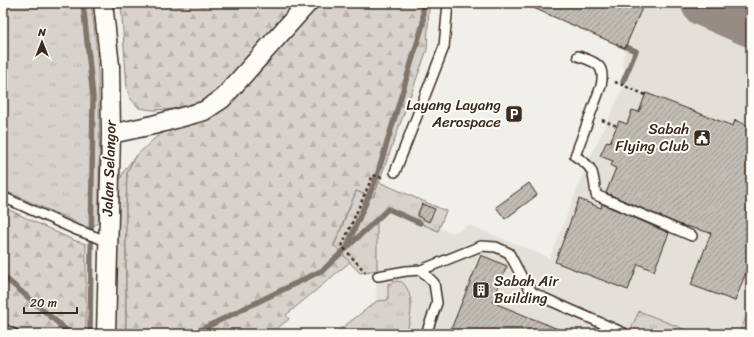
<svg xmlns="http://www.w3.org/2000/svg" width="754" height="337" font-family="Sriracha,sans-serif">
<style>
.built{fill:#e3e0da}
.grass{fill:url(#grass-tufts);stroke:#897e75}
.forest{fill:url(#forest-firs);stroke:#897e75}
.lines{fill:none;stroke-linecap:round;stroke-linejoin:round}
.stream{stroke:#80746b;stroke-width:5.5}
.taxiway{stroke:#968c84;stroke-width:48}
.building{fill:url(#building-hatch);stroke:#3b2a1e}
.service-casing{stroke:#3b2a1e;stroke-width:12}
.minor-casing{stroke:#3b2a1e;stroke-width:21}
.path{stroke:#3b2a1e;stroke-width:2.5;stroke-dasharray:3 3;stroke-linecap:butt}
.service{stroke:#fdfcf7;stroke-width:9}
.minor{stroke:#fdfcf7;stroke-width:18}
.labels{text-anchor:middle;stroke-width:4;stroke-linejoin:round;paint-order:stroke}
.poi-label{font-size:15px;fill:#3b2a1e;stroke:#fdfcf7;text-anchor:end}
.street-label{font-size:15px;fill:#3b2a1e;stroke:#fdfcf7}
</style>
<defs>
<pattern id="grass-tufts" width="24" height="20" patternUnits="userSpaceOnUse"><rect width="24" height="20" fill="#d7d2cc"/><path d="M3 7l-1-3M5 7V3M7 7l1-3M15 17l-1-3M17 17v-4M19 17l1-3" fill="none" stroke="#b9b4af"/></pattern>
<pattern id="forest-firs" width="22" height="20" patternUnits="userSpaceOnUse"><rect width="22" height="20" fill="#d7d2cc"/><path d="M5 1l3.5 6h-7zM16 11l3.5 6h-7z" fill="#b9b4af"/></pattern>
<pattern id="building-hatch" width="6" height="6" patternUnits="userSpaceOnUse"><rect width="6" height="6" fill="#c1bcb4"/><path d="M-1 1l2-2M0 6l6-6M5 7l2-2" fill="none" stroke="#9e9992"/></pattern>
</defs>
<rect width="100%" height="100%" fill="#f1efea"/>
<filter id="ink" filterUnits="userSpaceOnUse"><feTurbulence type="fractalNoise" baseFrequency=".025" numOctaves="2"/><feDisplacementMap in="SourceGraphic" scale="8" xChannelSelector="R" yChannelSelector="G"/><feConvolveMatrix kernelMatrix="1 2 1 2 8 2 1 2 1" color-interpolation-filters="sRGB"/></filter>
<g filter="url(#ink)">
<path class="built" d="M545 3H751V334H376L377 191 442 221 440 228 453 233 469 225 550 258 587 164 631 71 622 66 625 48Z"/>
<path class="grass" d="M3 3H91C102 75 99 149 99 222L94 226 87 227 3 190Z
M134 158 127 173 126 209V334H113L118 184 124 171Z
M379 182 446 211 438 231 388 209 377 219V270L360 273 334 246 356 191 373 197Z
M396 281 402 282C416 296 411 317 406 334H334L377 301 388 300V284Z
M751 306V334H739Z
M639 311 696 334H638L630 331Z"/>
<path class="forest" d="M121 3H296L222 87 200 103 178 109 153 110 139 108 130 98 127 89Z
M320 3H428L429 7 427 50 379 182 373 197 356 191 334 245 350 262 286 315 289 319 270 334H126V209L127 173 134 158 156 137 174 127 222 111 231 103Z
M3 207 73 240 86 244V334H3Z"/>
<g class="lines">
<path class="stream" d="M83 3 93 97 90 334
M619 44 636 51 623 82
M348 244 376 179 423 24V3
M3 276 71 334
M192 334 323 270 388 209 420 223"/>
<path class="taxiway" d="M705 3 751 23"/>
</g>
<path class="building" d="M522 3H644L625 48Z
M646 93 733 126 735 120 751 127V259L735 301 691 285 711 233 681 225 606 193 616 168 611 166 613 161 600 156 607 141 610 142 619 121 627 124 632 110 639 112Z
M529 183 537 195 505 219 496 207Z
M579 199 601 208 602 204 669 233 654 271 638 264 628 290 555 262Z
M422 204 435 209 429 222 417 216Z
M481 255 507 266 492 302 570 334H449Z"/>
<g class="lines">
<defs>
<path id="service" d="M578 56C595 62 606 64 601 86L575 156C595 168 593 173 596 195L692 236
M395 172 444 47 448 3
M3 197 74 229 107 241
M421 270 481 246 496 247 509 253 524 281 532 292 544 298 624 333 625 334
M378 276 406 271 421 270 434 283 437 303 426 334
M3 329 14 334"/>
<path id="minor" d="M103 3 110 66 111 134 106 334
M111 134 153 125 204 111 222 99 308 3"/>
</defs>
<use href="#service" class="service-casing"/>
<use href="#minor" class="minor-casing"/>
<path class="path" d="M615 82 646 95
M602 120 617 126
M366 273 342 246 373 175 383 178"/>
<use href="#service" class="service"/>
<use href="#minor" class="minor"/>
</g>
</g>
<defs>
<symbol id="parking-square" viewBox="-11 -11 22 22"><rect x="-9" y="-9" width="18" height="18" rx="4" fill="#3b2a1e" stroke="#fdfcf7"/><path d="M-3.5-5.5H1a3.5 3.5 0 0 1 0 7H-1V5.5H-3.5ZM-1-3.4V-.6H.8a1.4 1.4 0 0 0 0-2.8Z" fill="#fff"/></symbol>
<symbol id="civic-square" viewBox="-11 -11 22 22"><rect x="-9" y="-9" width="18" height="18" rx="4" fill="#3b2a1e" stroke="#fdfcf7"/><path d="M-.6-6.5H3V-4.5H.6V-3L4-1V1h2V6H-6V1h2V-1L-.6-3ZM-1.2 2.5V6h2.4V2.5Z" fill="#fff"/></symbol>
<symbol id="building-square" viewBox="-11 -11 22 22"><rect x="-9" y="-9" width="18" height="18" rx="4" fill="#3b2a1e" stroke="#fdfcf7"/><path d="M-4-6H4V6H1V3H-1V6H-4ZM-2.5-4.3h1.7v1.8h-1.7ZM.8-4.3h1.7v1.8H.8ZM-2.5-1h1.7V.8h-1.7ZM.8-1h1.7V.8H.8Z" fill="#fff"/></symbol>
</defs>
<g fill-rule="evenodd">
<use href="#parking-square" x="504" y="104" width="20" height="20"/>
<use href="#civic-square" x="692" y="128" width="20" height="20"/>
<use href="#building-square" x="471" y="280" width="20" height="20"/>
</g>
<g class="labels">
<g class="poi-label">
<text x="501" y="110">Layang Layang<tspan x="501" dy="17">Aerospace</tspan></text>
<text x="689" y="134">Sabah<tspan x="689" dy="17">Flying Club</tspan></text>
<text x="494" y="286" text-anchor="start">Sabah Air<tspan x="494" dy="17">Building</tspan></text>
</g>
<g class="street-label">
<text transform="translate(109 168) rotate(-88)" y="5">Jalan Selangor</text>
</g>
</g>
<rect width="754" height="337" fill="none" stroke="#fdfcf7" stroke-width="16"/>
<rect x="8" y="8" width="738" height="321" fill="none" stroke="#3b2a1e" stroke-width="1.5" filter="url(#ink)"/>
<g transform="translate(42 42)" stroke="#fdfcf7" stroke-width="3" paint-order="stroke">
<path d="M0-3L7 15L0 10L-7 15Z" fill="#3b2a1e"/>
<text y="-6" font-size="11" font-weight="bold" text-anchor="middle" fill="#3b2a1e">N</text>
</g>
<path d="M24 307v6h53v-6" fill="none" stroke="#3b2a1e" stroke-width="2"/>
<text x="30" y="307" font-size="12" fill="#3b2a1e" stroke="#fdfcf7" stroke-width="3" paint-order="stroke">20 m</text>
</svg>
